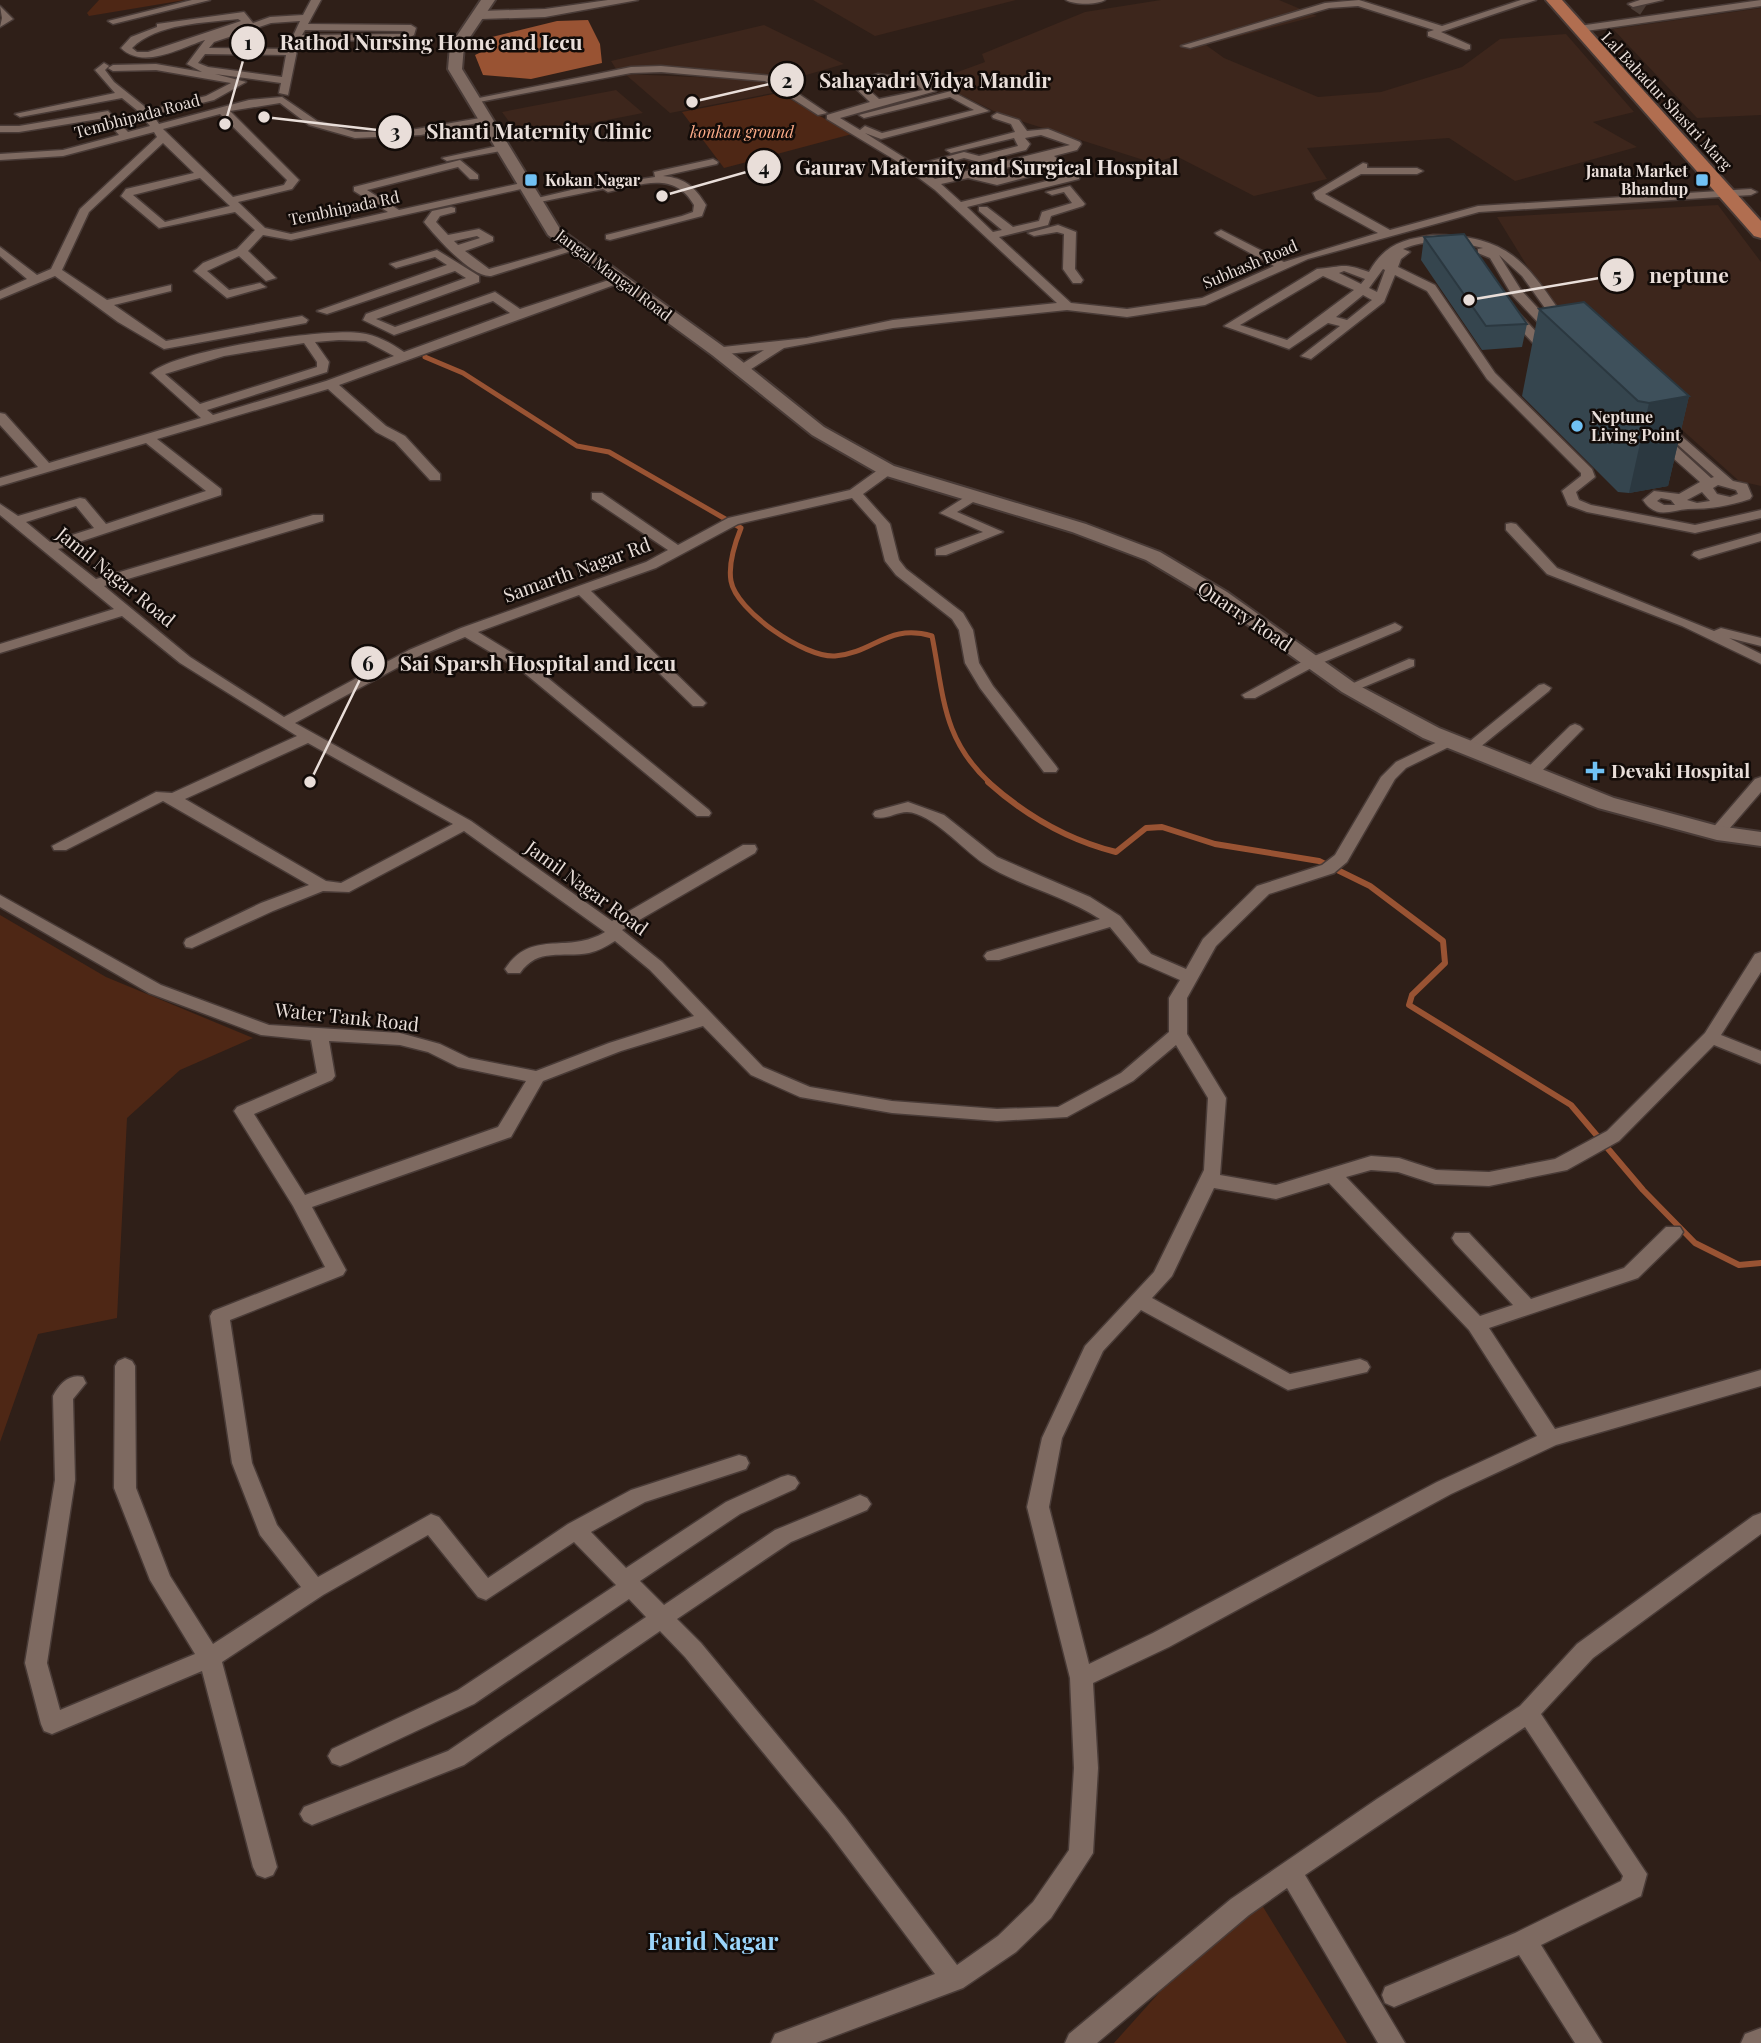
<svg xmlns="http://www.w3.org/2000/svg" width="1761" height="2043" font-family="'Playfair Display',serif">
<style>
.built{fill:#3d261c}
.green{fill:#4e2715}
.water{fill:#995333}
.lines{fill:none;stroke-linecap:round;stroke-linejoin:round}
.stream-far1{stroke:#995333;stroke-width:5}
.stream{stroke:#995333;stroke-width:6}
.minor-tunnel{stroke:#4b3c35;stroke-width:11;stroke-dasharray:11 5;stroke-linecap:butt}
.minor-casing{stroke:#493b37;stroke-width:3}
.tertiary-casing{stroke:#493b37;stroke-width:3}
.secondary-casing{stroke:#493b37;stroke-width:4}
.primary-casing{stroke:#493b37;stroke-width:4}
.minor{fill:#7e6a61;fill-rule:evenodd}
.tertiary{fill:#7e6a61;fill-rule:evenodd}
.secondary{fill:#7e6a61;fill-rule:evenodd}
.primary{fill:#b16e50;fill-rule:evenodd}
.wall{fill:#35454e}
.shaded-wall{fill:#2b3840}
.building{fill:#3e505b;stroke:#2b3840;stroke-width:2}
.poi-dot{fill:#70c1f4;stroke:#120b08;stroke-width:2.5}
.labels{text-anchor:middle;stroke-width:5;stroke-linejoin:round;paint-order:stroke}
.far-street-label{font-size:16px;fill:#e9ded9;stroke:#120b08}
.far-park-label{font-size:16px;font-style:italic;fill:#fdac89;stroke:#120b08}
.far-poi-label{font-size:16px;font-weight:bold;fill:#e9ded9;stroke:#120b08;text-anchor:start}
.street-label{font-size:19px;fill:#e9ded9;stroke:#120b08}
.poi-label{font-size:19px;font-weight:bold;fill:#e9ded9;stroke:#120b08;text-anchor:start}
.near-neighbourhood-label{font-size:24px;font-weight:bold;fill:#9bd5fb;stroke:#120b08}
.leader{fill:none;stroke:#e9ded9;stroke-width:2.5}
.callout-dot{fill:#e9ded9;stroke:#120b08;stroke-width:2.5}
.mark-label{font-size:21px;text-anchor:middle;font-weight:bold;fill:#111}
.callout-label{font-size:21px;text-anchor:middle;font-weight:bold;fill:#e9ded9;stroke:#120b08;stroke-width:5;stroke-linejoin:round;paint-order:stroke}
</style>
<rect width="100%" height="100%" fill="#2f1f18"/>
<path class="built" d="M813 0H1016L875 36Z
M1161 0H1279L1317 16 1206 45 1224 58 1318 97 1381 92 1462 67 1500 39 1566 34 1634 112 1593 122 1637 147 1515 181 1449 138 1307 148 1327 179 1254 196 1176 156 1153 163 1002 115 933 81 985 62 982 54 1085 12Z
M1761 8V115L1697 118 1613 29Z
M764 25 844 64 782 82 771 77 710 70 616 69 611 61Z
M625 74 766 80 783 91 670 113Z
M616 90 643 113 520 137 502 112Z
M1718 205 1761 262V486L1739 481 1561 321 1497 217Z"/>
<path class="green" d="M99 0H185L89 16 87 13Z
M779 93 852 134 724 168 682 112Z
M0 915 106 977 253 1038 180 1070 127 1118 117 1318 38 1334 0 1442Z
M1252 1889 1347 2043H1114Z"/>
<path class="water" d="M588 20 600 44 602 63 531 79 483 75 475 55 490 48 488 38 557 21Z"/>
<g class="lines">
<path class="stream-far1" d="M425 357 463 373 577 446 609 452 741 528C735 543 728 564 731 581 736 611 805 658 835 656 874 653 888 623 932 636 944 696 942 739 990 783"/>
<path class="stream" d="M988 782C1025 815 1068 840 1116 852L1146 828 1162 827 1215 844 1319 861 1370 886 1443 941 1445 963 1412 995 1409 1005 1571 1105 1643 1190 1695 1243 1739 1265 1761 1263"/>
<path class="minor-tunnel" d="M1634 4 1646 12"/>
<defs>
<path id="minor" d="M192 0H210L113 24 108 21Z
M311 0H321L308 24 411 25 416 28 414 35 405 40 299 41 288 95 279 93 281 83 215 74 246 82 214 100 153 115 159 124 249 100 282 97 317 121 355 132H399L486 117 491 120 421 135 355 138 309 125 280 103 230 111 299 180 292 189 238 202 265 228 291 234 388 212 354 191V187L460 160 478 175V179H470L458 167 367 190 399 210 526 182 530 183V187L291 240 263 235 248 251 276 278 266 281 239 256 207 271 229 290 260 283 266 287 227 298 194 271 203 263 237 249 255 230 235 212 159 228 121 196 126 189 194 173 163 143 89 212 62 270 107 300 171 285V291L114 305 166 341 302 316 308 320 306 323 164 349 118 322 55 276 0 299V291L27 279 0 256V247L37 275 51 269 80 209 157 137 154 132 63 156 0 160V154L63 150 119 135 105 118 19 132H0V126H19L108 111 128 132 150 126 138 111 122 98 20 117 15 114 115 93 95 70 104 63 109 66 105 70 114 82 149 110 206 96 231 83 156 70 113 71 108 68 113 65 156 64 202 72 187 64 205 40C180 48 143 70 121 48L131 37 157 27V24L244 12 253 23 270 17 303 15ZM238 19 241 21 148 52H137L132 48C157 23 205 23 238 19ZM300 21 287 49 209 48 214 42 271 23ZM305 30 405 31 403 34 302 35ZM205 54 286 55 282 77 208 67 198 63ZM220 114 287 180 284 185 233 197 163 129ZM200 178 230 206 165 222 133 195Z
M1066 0H1105C1096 5 1075 5 1066 0Z
M1359 0 1442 26 1521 0H1536L1441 32 1470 45V49L1466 50 1428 36V32L1434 30 1358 6 1329 8 1190 48 1181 46 1325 3Z
M1640 0H1663L1633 7 1628 4Z
M1761 0V6L1579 32 1574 29 1579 26Z
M0 6 13 19 0 27 2 18Z
M661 66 772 76 827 113 818 115 765 81 661 72 631 73 474 103 469 100 631 67Z
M878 74 896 77 918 75 936 91 840 118 860 130 865 126 882 133 974 110 950 97 864 118 859 115 951 91 989 111 881 139 865 133 916 165 964 152 979 156 1018 146 1014 138 951 153 946 150 1015 132 1011 124 993 118 992 116 997 113 1019 120 1027 131 1048 129 1080 142 1081 144 1077 150 1054 156 1079 175V179L967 207 993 232 1002 230 979 211V207H987L1013 227 1039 221 1042 212 1072 203 1064 192 1052 195 1046 192 1070 186 1085 204 1083 206 1051 216 1048 225 999 237 1071 303 1127 309 1202 298 1274 266 1217 235 1215 233 1221 230 1284 262 1378 233 1316 199 1313 193 1363 163 1367 164V168H1417L1423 171 1417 174H1361L1325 194 1390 230 1478 206 1751 189 1757 192 1751 195 1479 212 1308 259 1205 305 1127 317 1067 310 893 328 784 348 745 373H737V367L764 350 718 355 714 354V348L807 338 893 320 1057 303 935 190 895 160 827 119V115L870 102 850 83ZM878 80 896 83 912 80 923 90 879 99 862 84ZM1041 135 1070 145 935 179 922 170 964 158 979 162 1026 150 1030 144 1025 138ZM1050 163 1067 176 961 202 941 184 968 178 997 185 1032 176 1034 174 1027 167ZM1017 165 1015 168 1020 173 998 178 986 173Z
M502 145 506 146V150L447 161 442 158Z
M713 159 718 162 717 164 663 176C685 178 695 187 706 205L702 216 610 240 606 239V235L682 216 693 212 694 205C674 170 640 185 608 192L603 189 535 203 529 200 605 182 617 180 622 182 655 177 654 172Z
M451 207 455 208V212L440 216 436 222 448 235 479 229 493 237V241L465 251 489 269 575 245 581 248 491 276C472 278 436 237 424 222L432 211ZM477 236 480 238 458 245 454 241Z
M1058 225 1076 232 1075 269 1083 280 1081 283H1073L1063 269 1064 234 1057 232 1034 236 1028 233Z
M1433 235C1513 235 1528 266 1570 326L1560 329 1522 276 1499 255 1521 290 1559 331 1549 334 1512 295 1490 258 1478 253V249L1483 248C1457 241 1427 238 1403 249L1410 252 1401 259 1398 267 1435 285 1495 373 1592 469 1595 477 1576 492 1579 500 1591 505 1695 525 1761 510V518L1695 533 1587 512 1568 505 1562 491 1581 476V473L1487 379 1427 291 1395 275 1384 302 1311 359 1301 356 1340 326 1328 323 1289 349 1224 326 1317 269C1344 267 1341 262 1369 272 1384 245 1403 239 1433 235ZM1383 269 1385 270 1377 292 1369 288ZM1344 271 1365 279 1361 284 1339 273ZM1323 276 1354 290 1287 340 1240 325ZM1363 295 1372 300 1347 320 1336 317Z
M437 250 479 276V282L376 319 395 327 495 292 520 309 615 278 625 281 339 385 386 426 405 436 440 474V480H430L395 442 376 432 328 389 157 439 221 489V495L58 549 96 579 313 515H323V521L104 586 190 657 284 717 409 650 461 628 646 562 668 550 592 499V493H602L678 545 728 518 850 490 882 467H892V473L863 494 890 524 899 560 906 569 963 613 973 630 979 663 993 686 1056 766 1058 769 1056 772H1044L980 688 965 663 959 630 952 619 896 575 885 561 876 525 852 498 738 524 656 568 591 591 703 700 706 703 703 706H693L579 595 478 632 532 665 709 810 711 813 709 816H697L522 671 465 637 419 656 295 723 471 821 612 921 743 845H755L757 849 755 853 622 930 662 962 763 1067 810 1087 892 1101 997 1109 1058 1107 1121 1073 1169 1032V998L1180 980 1139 962 1110 927 999 960H987L984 956 987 952 1100 919C1063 895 1016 885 983 863 962 849 932 813 907 812 896 812 887 820 875 817L873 814 875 811 908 802 944 815 997 857 1090 897 1120 916 1151 954 1186 969 1203 939 1257 886 1322 865 1335 855 1381 777 1396 762 1450 736 1458 741 1455 744 1406 768 1395 779 1347 862 1334 873 1269 894 1216 946 1187 998V1034L1226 1098 1220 1175 1276 1185 1371 1156 1399 1158 1436 1170 1489 1172 1555 1159 1607 1131 1705 1033 1755 954 1761 952V972L1721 1035 1761 1051V1064L1714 1045 1619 1141 1567 1170 1489 1186 1435 1184 1398 1172 1371 1170 1346 1177 1480 1316 1513 1305 1455 1243 1452 1238 1455 1233H1469L1531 1299 1624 1268 1666 1227H1680L1683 1232 1680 1237 1638 1278 1489 1328 1555 1429 1761 1370V1386L1556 1445 1451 1494 1169 1647 1093 1683 1098 1768 1093 1853 1051 1918 1016 1952 963 1988 816 2043H771L775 2034 935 1974 829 1833 685 1657 660 1631 464 1765 312 1825 304 1821 300 1814 304 1807 448 1751 646 1617 629 1599 474 1704 348 1763 340 1766 332 1763 328 1756 332 1749 458 1690 616 1585 574 1542 486 1600 478 1597 428 1535 323 1595 222 1662 277 1867 273 1875 265 1878 257 1875 253 1867 202 1671 52 1734 44 1731 41 1724 25 1663 55 1480 53 1396C59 1384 70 1373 83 1377L86 1383 73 1399 75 1480 47 1663 60 1710 195 1654 150 1580 114 1488 115 1366 118 1361 125 1358 132 1361 135 1366 136 1488 170 1576 213 1644 301 1587 260 1535 232 1463 210 1316 213 1311 325 1267 293 1206 234 1111 237 1107 317 1073 311 1040 261 1035 149 993 0 907V895L161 985 269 1025 400 1033 440 1044 469 1058 536 1071 609 1043 694 1016 650 970 615 941C607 946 598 951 589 953 562 958 538 947 520 973H508L505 969C532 928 567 955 605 932L464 831 349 892 323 891 273 911 192 948 186 947 184 943 186 939 261 903 309 885 163 801 66 850H54L52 846 156 792 172 793 297 736 180 663 122 616 0 653V644L114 609 0 515V504L18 516 80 498 85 499 106 524 206 491 146 443 0 486V478L38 467 0 425V413L5 414 49 463 201 418 151 373C175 350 325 328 360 333 377 335 391 343 404 352L510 313 493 301 394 335 363 320 366 314 466 278 455 271 327 314 317 311 447 265 435 257 396 268 390 264ZM339 340 366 341 394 356 326 381 213 415 207 410 327 372 329 362 315 342ZM304 343 317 362V367L200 404 165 374 224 356ZM76 506 94 528 50 542 26 522ZM308 743 453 824 341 883 326 881 185 799ZM703 1026 751 1075 800 1097 892 1113 997 1121 1067 1117 1133 1081 1176 1045 1208 1098 1204 1170 1154 1272 1085 1346 1042 1438 1027 1507 1070 1678 1074 1768 1069 1850 1033 1902 998 1936 957 1965 845 1817 701 1643 677 1619 791 1542 867 1510 871 1504 867 1498 860 1495 853 1498 775 1530 664 1605 640 1581 740 1514 795 1489 799 1483 795 1477 788 1475 781 1477 726 1502 626 1568 591 1532 645 1502 746 1469 749 1463 746 1457 739 1455 631 1490 568 1524 488 1578 439 1517 431 1514 318 1577 277 1525 252 1463 230 1320 343 1275 346 1270 312 1207 511 1137 543 1081 621 1051ZM329 1041 400 1045 428 1052 458 1067 526 1081 498 1127 305 1195 254 1114 332 1080 335 1076ZM1329 1183 1469 1330 1537 1436 1437 1482 1153 1633 1089 1664 1049 1507 1062 1438 1103 1351 1141 1310 1288 1390 1367 1372 1370 1367 1367 1362 1360 1359 1290 1374 1152 1298 1172 1276 1214 1188 1276 1199Z
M1507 309H1515L1553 350V356H1545L1507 315Z
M1663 420 1733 481 1747 484 1752 496 1750 499C1729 506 1710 509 1688 509 1671 510 1656 520 1643 500L1654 491 1679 494 1700 482 1654 441V435H1664L1711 478 1714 477 1658 427V421ZM1718 485 1736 490 1738 494 1730 497 1717 494 1713 488ZM1702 492 1710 501 1697 503 1687 500ZM1661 498 1671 500 1675 505H1664L1657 501Z
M973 492 978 493V499L957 512 1003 532 946 555H936V549L983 532 940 513Z
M1511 523 1516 524 1557 568 1714 631 1721 628 1761 638V646L1729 638 1761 654V664L1682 626 1547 574 1506 530V524Z
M1761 533V541L1699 559 1692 555 1694 552Z
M1395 623 1402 627 1400 630 1317 665 1255 698H1245L1242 695 1307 659Z
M1409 659 1414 660V666L1354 691H1344L1342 688Z
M1544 684 1551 688 1549 691 1474 752H1464L1461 749 1464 746 1539 685Z
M1575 724 1580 726 1583 729 1580 732 1536 777H1524L1522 774 1524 771 1570 726Z
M1761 777V792L1723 836H1711L1709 833 1711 830 1755 779Z
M1761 1513V1534L1593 1658 1541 1714 1647 1874 1641 1896 1541 1945 1602 2043H1575L1519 1955 1394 2007 1385 2003 1382 1995 1385 1987 1515 1933 1621 1881 1623 1876 1525 1727 1305 1875 1405 2043H1378L1287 1888 1249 1915 1097 2043H1065L1069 2034 1231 1899 1377 1799 1520 1706 1577 1644 1753 1516Z
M1761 2028V2043H1741L1745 2034Z"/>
<path id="tertiary" d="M608 0H638L545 17 481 19 475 15 481 11 545 9Z"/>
<path id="secondary" d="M481 0H495L464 46 462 69 560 229 724 347 824 427 894 466 1086 524 1160 552 1227 592 1356 684 1439 728 1614 798 1718 826 1761 832V846L1717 840 1598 808 1423 738 1342 692 1213 600 1146 560 1072 532 880 474 812 435 712 355 548 235 448 69 450 46Z"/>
<path id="primary" d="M1546 0H1562L1761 221V238L1754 236Z"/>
</defs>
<use href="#minor" class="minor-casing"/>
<use href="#tertiary" class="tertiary-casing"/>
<use href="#secondary" class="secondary-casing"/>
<use href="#primary" class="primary-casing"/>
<use href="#minor" class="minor"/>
<use href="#tertiary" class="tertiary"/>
<use href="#secondary" class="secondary"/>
<use href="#primary" class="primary"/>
</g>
<path class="wall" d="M1424 237 1527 324 1522 347 1482 350 1421 260Z
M1539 309 1689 396 1668 486 1629 493 1618 492 1522 396Z"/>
<path class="shaded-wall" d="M1689 396 1668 486 1629 493 1649 403Z"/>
<path class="building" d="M1464 234 1527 324 1486 326 1424 237Z
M1584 302 1689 396 1649 403 1638 401 1539 309Z"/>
<g class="poi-dot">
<rect x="524" y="173" width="14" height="14" rx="3.5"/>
<rect x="1695" y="173" width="14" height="14" rx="3.5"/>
<circle cx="1577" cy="426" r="7"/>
<path d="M1591.5 760.5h7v7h7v7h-7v7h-7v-7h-7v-7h7z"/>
</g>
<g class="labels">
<g class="far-street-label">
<text transform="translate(1667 101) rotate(47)" y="6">Lal Bahadur Shastri Marg</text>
<text transform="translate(137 116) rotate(-15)" y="6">Tembhipada Road</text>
<text transform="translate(344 208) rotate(-12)" y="6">Tembhipada Rd</text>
<text transform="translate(1250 264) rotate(-23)" y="6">Subhash Road</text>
<text transform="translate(614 275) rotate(37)" y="6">Jangal Mangal Road</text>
</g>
<g class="far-park-label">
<text x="742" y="138">konkan ground</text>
</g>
<g class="far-poi-label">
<text x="1688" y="177" text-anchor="end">Janata Market<tspan x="1688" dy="18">Bhandup</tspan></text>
<text x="545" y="186">Kokan Nagar</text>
<text x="1591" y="423">Neptune<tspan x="1591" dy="18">Living Point</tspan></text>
</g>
<g class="street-label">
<text transform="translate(577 570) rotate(-20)" y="7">Samarth Nagar Rd</text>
<text transform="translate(116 577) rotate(39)" y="7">Jamil Nagar Road</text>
<text transform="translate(1245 616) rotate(34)" y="7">Quarry Road</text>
<text transform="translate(587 888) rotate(36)" y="7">Jamil Nagar Road</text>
<text transform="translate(347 1017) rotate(6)" y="7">Water Tank Road</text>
</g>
<g class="poi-label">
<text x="1611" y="778">Devaki Hospital</text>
</g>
<g class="near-neighbourhood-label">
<text x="713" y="1950">Farid Nagar</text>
</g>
</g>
<path class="leader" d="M225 124L248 43M692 102L787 80M264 117L395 132M662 196L764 167M1469 300L1617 275M310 782L368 663"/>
<g class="callout-dot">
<circle cx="225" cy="124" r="7"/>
<circle cx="692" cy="102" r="7"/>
<circle cx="264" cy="117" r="7"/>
<circle cx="662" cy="196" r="7"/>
<circle cx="1469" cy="300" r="7"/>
<circle cx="310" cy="782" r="7"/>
<circle cx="248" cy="43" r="18"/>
<circle cx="787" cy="80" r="18"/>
<circle cx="395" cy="132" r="18"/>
<circle cx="764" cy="167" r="18"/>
<circle cx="1617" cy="275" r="18"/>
<circle cx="368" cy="663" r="18"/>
</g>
<g class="mark-label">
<text x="248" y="50">1</text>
<text x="787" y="88">2</text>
<text x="395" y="139">3</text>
<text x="764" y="175">4</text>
<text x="1617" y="283">5</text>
<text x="368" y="671">6</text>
</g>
<g class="callout-label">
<text x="431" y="50">Rathod Nursing Home and Iccu</text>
<text x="935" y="88">Sahayadri Vidya Mandir</text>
<text x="539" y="139">Shanti Maternity Clinic</text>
<text x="987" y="175">Gaurav Maternity and Surgical Hospital</text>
<text x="1689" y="283">neptune</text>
<text x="538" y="671">Sai Sparsh Hospital and Iccu</text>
</g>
</svg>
